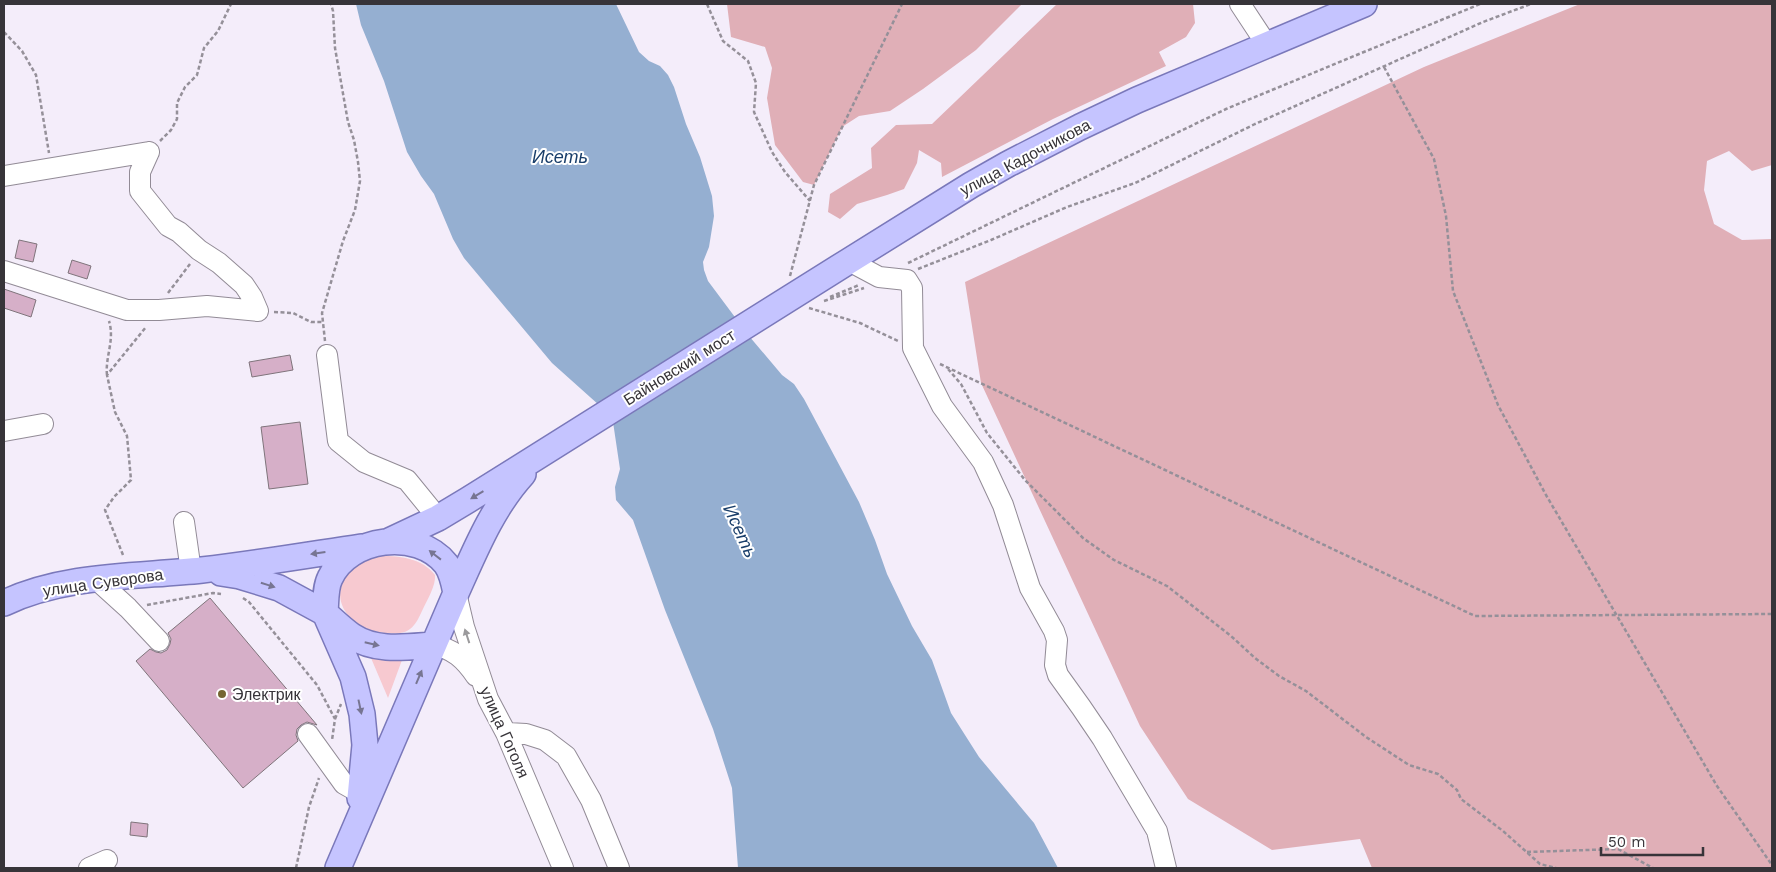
<svg xmlns="http://www.w3.org/2000/svg" width="1776" height="872" font-family="'Work Sans',sans-serif">
<style>
.green{fill:#f7c9d0}
.forest{fill:#e0afb7}
.water{fill:#95afd1}
.building{fill:#d6afc8;stroke:#7f747b}
.lines{fill:none;stroke-linecap:round;stroke-linejoin:round}
.minor-casing{stroke:#928b96;stroke-width:22}
.major-casing{stroke:#7a78ba;stroke-width:28}
.path{stroke:#959099;stroke-width:2.5;stroke-dasharray:4 2.5;stroke-linecap:butt}
.minor{stroke:#fff;stroke-width:20}
.major{stroke:#c5c4ff;stroke-width:25}
.oneway{fill:#777592}
.oneway2{fill:#9b9a9c}
.poi-dot{fill:#746532;stroke:#fff;stroke-width:2}
.labels{text-anchor:middle;stroke-width:4;stroke-linejoin:round;paint-order:stroke}
.street-label{font-size:16px;fill:#373439;stroke:#fff}
.poi-label{font-size:16px;fill:#373439;stroke:#fff;text-anchor:start}
.water-label{font-size:18px;font-style:italic;fill:#193e6a;stroke:#fff}
</style>
<rect width="100%" height="100%" fill="#f4edfa"/>
<path class="green" d="M381 556C400 556 422 558 435 575 436 586 427 600 422 611 413 631 407 635 385 633 329 627 323 566 381 556Z
M371 658 402 660 388 698Z"/>
<path class="forest" d="M727 4H1022L976 50 923 89 890 111 859 116 842 127 814 185 803 182 775 145 767 98 772 68 765 47 731 37Z
M1057 4H1193L1195 23 1186 37 1159 52 1166 66 1053 119 942 177 941 163 919 150 917 163 904 189 887 195 857 204 840 219 828 212 830 194 872 168 871 148 896 125 932 124Z
M1580 4H1772V165L1752 171 1729 151 1707 161 1704 190 1714 224 1742 240 1772 239V868H1372L1360 839 1272 850 1188 799 1140 726 981 383 965 282 1424 67Z"/>
<path class="water" d="M356 4H616L639 52 649 61 660 66 668 75 674 87 686 124 700 157 712 196 714 216 709 247 703 262 704 270 708 281 749 336 782 375 794 384 804 399 859 502 875 540 887 574 912 626 932 660 951 713 979 757 1034 823 1058 868H738L732 788 713 729 665 610 633 520 616 500 615 487 620 469 613 422 609 414 552 363 464 258 453 239 434 194 421 176 407 152 384 81 361 25Z"/>
<path class="building" d="M19 240 37 244 33 262 15 258Z
M72 260 91 266 87 279 68 273Z
M4 289 36 300 31 317 4 308Z
M290 355 293 370 252 377 249 362Z
M300 422 308 484 269 489 261 427Z
M210 598 317 725 307 722 301 725 297 729 296 735 298 741 243 788 136 661 150 649 156 652 161 653 167 650 170 644 171 639 168 633Z
M131 822 148 824 147 837 130 835Z"/>
<g class="lines">
<defs>
<path id="minor" d="M1240 4 1267 45
M4 176 149 152
M849 261 879 277 907 280 912 288 913 348 942 406 983 462 1003 505 1030 588 1054 631 1057 640 1055 665 1058 675 1081 707 1102 738 1157 831 1166 868
M4 271 127 310H159L207 306 258 311 252 297 244 285 219 263 199 250 179 232 168 226 140 191V172L149 152
M327 355 338 441 364 462 407 480 438 518
M4 431 43 424
M184 522 191 571
M96 579 128 608 159 641
M456 593 464 627 488 699 506 733 563 868
M433 645C453 648 465 660 476 676
M506 733 526 734 545 740 566 756 591 800 619 868
M308 734 344 784 360 793
M89 868 107 860"/>
<path id="major" d="M387 542 438 518 468 500 849 261 971 185 1008 164 1080 127 1137 100 1364 4
M221 573 240 576 279 588 325 613 353 677 362 714 365 745 360 798
M456 593C475 551 492 508 523 474
M4 603C65 574 136 577 202 570 255 564 308 555 361 547
M338 868 456 593C454 583 452 572 446 564 417 528 349 537 330 578 325 588 326 602 325 613 334 621 342 629 352 636 376 652 406 647 433 645"/>
</defs>
<use href="#minor" class="minor-casing"/>
<use href="#major" class="major-casing"/>
<path class="path" d="M707 4 723 41 748 61 756 83 754 112 772 152 785 172 810 201
M4 32 22 51 36 75 49 153
M1384 67 1434 159 1446 216 1453 291 1498 405 1546 495 1717 786 1772 865
M160 141 171 130 177 119V103L185 87 197 75 204 48 218 31 231 4
M908 263 1226 109 1480 4
M918 269 991 240 1067 207 1135 183 1255 124 1483 22 1531 4
M790 276 814 185 902 4
M168 293 190 264
M830 297 859 285
M824 301 864 288
M809 308 860 323 898 341
M274 312 293 313 311 322H323
M325 341 322 313 343 241 355 210 360 181 358 162 354 140 348 122 335 48 333 11 331 4
M940 364 1475 616 1772 614
M948 369 961 384 987 433 1025 480 1083 538 1114 560 1167 586 1231 636 1255 658 1279 676 1306 691 1366 737 1409 765 1438 774 1457 790 1461 799 1503 831 1540 864 1556 868
M107 375C105 357 115 340 109 321
M123 555 105 510 114 497 131 480 127 436 115 412 107 375 146 327
M243 598 249 602 317 685 335 719 332 740
M147 605 213 593 221 594
M335 719 341 704
M1527 852 1618 849 1653 868
M296 868 309 807 319 778"/>
<use href="#minor" class="minor"/>
<use href="#major" class="major"/>
</g>
<defs><path id="oneway-solid" d="M-6-.8H1V-3.2L6.5 0L1 3.2V.8H-6Z" transform="scale(1.25)"/></defs>
<g class="oneway">
<use href="#oneway-solid" transform="translate(477 495) rotate(149)"/>
<use href="#oneway-solid" transform="translate(318 553) rotate(172)"/>
<use href="#oneway-solid" transform="translate(435 555) rotate(-142)"/>
<use href="#oneway-solid" transform="translate(268 585) rotate(18)"/>
<use href="#oneway-solid" transform="translate(372 644) rotate(13)"/>
<use href="#oneway-solid" transform="translate(419 677) rotate(-67)"/>
<use href="#oneway-solid" transform="translate(360 707) rotate(78)"/>
</g>
<use class="oneway2" href="#oneway-solid" transform="translate(467 636) rotate(-108)"/>
<circle class="poi-dot" cx="222" cy="694" r="5"/>
<g class="labels">
<g class="street-label">
<text transform="translate(1025 157) rotate(-28)" y="6">улица Кадочникова</text>
<text transform="translate(679 367) rotate(-32)" y="6">Байновский мост</text>
<text transform="translate(103 582) rotate(-8)" y="6">улица Суворова</text>
<text transform="translate(505 732) rotate(66)" y="6">улица Гоголя</text>
</g>
<g class="poi-label">
<text x="232" y="700">Электрик</text>
</g>
<g class="water-label">
<text x="560" y="163">Исеть</text>
<text transform="translate(740 531) rotate(65)" y="6">Исеть</text>
</g>
</g>
<rect width="1776" height="872" fill="none" stroke="#373439" stroke-width="10"/>
<path d="M1601 847v8h102v-8" fill="none" stroke="#373439" stroke-width="2.5"/>
<text x="1608" y="847" font-size="15" fill="#373439" stroke="#ffffff" stroke-width="4" paint-order="stroke">50 m</text>
</svg>
